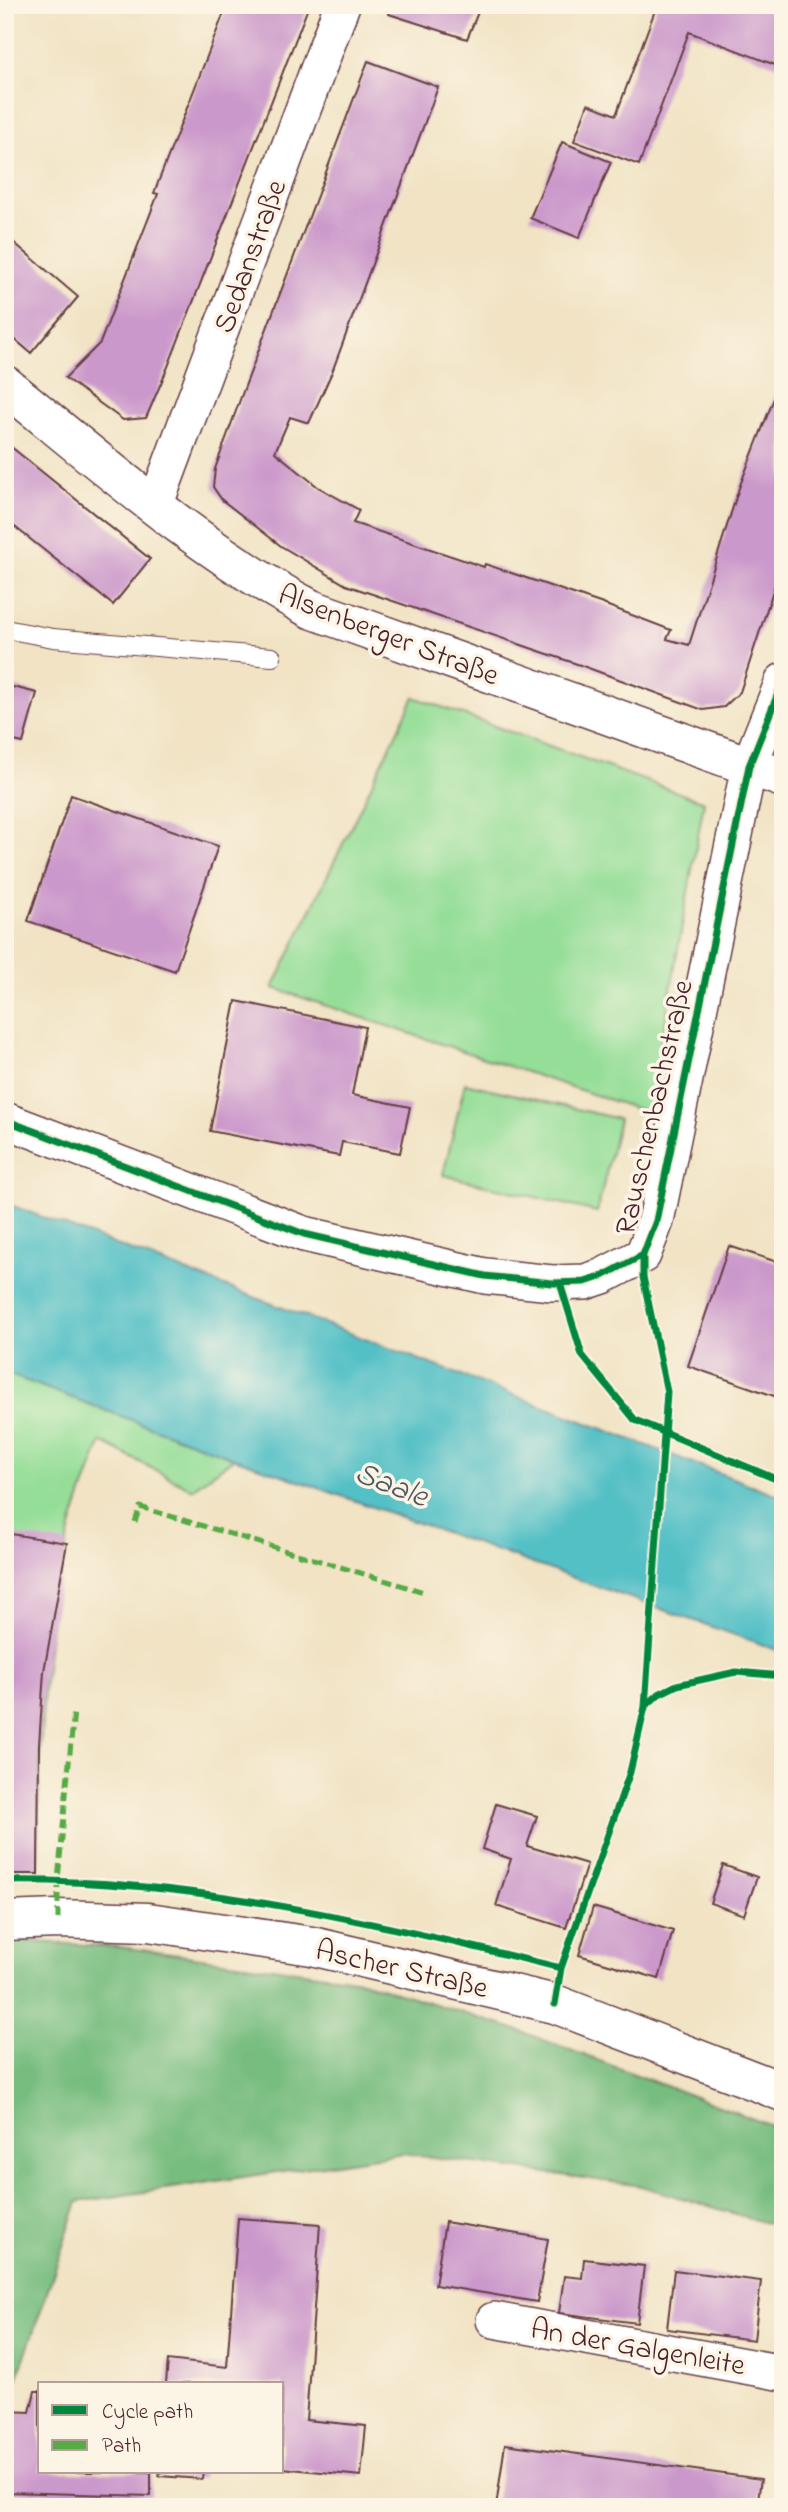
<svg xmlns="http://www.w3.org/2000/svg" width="788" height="2512" font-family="'Indie Flower',sans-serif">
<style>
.green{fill:#95de98;stroke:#707e62;stroke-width:2}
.forest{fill:#78bd80;stroke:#616e56;stroke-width:2}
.water{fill:#52c0c6;stroke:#4e7078;stroke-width:2}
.building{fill:#cb98cb}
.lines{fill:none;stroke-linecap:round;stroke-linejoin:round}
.service-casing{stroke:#633c42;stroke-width:20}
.minor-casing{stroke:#633c42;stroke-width:38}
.tertiary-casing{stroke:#633c42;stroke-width:41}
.service{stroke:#fff;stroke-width:18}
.minor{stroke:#fff;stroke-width:35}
.tertiary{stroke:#fff;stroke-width:38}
.quiet{stroke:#57aa44;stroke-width:5;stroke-dasharray:10 5;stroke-linecap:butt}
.cycleway-casing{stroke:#fcf5e5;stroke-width:11}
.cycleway{stroke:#00873e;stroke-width:7}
.labels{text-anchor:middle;stroke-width:7;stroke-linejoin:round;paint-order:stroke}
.street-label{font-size:30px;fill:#4a1f2b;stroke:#fcf5e5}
.water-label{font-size:32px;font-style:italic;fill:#4d5761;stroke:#fcf5e5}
</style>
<rect width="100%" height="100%" fill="#fcf5e5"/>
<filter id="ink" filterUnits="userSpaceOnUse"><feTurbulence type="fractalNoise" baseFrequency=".0143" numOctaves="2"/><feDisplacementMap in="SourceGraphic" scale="14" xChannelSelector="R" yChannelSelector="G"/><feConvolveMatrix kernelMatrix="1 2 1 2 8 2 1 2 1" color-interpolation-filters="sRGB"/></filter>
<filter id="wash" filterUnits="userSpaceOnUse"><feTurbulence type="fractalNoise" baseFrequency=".00686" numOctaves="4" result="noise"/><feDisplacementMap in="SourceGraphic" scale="28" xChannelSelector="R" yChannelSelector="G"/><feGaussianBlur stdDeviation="1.57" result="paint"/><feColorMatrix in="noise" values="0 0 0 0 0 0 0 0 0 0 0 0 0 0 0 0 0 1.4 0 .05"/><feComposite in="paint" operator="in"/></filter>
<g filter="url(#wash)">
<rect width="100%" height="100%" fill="#f1e3c4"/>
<path class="green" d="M414 697 704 802 649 1113 273 988Z
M465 1083 619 1119 597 1212 443 1175Z
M5 1373 234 1458 192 1489 101 1442C89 1475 75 1509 67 1543 40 1652 39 1763 38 1874H5Z"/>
<path class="forest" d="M5 1940 120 1947 355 1979 517 2030 783 2130V2228L641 2186 403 2153 78 2202 13 2391 5 2393Z"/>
<path class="water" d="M5 1203 783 1497V1652L234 1458 5 1373Z"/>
<g id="blocks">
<path class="building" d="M227 5H309L167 369 146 418 123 420 65 378 100 343 158 194 154 193Z
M392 5H481L467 39 389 14Z
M657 5H783V68L689 32 639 165 574 141 588 104 616 115Z
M368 61 438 87 332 372 309 423 290 417 275 452 318 487 359 510 353 523 484 567 485 564 603 604 671 630 667 639 689 645 739 488 783 375V560L740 692 724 707 703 710 580 665 346 585 281 546 222 500 213 487 215 469 241 397Z
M562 142 611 162 579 238 530 218Z
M5 235 78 297 31 353 5 331Z
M5 442 150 559 113 605 10 523 5 528Z
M5 685 37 693 23 743 5 739Z
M71 795 218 846 175 971 28 921Z
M236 1001 365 1027 352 1095 410 1107 400 1153 342 1142 339 1156 210 1131Z
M729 1246 783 1264V1399L688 1366Z
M5 1533 67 1543 44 1671 39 1745 38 1874H5Z
M496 1804 537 1816 527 1846 587 1864 566 1928 496 1906 511 1859 482 1849Z
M723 1865 757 1877 744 1915 710 1903Z
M593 1907 673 1931 659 1979 579 1955Z
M238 2218 320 2224 306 2420 366 2426 361 2476 282 2468V2384H166L168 2360 227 2367Z
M445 2222 548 2239 537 2302 435 2285Z
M584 2259 644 2266 637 2323 559 2313 564 2276 582 2278Z
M674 2270 761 2281 754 2340 667 2329Z
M35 2391H40V2472H151V2496L5 2492V2411L30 2412Z
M505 2444 761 2479 757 2507H496Z
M160 2472H203L202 2479 159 2476Z"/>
</g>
</g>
<g filter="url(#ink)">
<use href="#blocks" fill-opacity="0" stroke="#633c42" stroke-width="2"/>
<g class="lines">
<defs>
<path id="service" d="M5 629 53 638 272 657"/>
<path id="minor" d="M155 506 342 5
M5 1120 304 1234 485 1276 552 1283 585 1282 603 1276 643 1255 656 1221 749 766 783 681
M494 2320 783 2373"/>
<path id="tertiary" d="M5 385C103 464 199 550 311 609L783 778
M5 1921 58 1919 148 1922 312 1946 555 2004 783 2092"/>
</defs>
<use href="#service" class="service-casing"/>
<use href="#minor" class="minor-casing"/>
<use href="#tertiary" class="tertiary-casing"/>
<use href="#service" class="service"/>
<use href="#minor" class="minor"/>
<use href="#tertiary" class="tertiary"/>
<path class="quiet" d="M135 1522 140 1507 424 1592
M58 1919V1880L74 1710"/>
<defs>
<path id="cycleway" d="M5 1120 304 1234 485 1276 552 1283 585 1282 603 1276 643 1255
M560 1283 582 1355 635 1420 783 1482
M645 1707 659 1694 677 1685 736 1672 783 1676
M5 1881C193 1878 380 1924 561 1968
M555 2004 561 1968 630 1772 645 1707 667 1392 643 1277V1255L656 1221 749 766 783 681"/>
</defs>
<use href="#cycleway" class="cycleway-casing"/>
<use href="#cycleway" class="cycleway"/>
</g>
</g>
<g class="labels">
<g class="street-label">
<text transform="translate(249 256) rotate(-70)" y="10">Sedanstraße</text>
<text transform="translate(389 634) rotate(21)" y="10">Alsenberger Straße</text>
<text transform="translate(653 1107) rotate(-77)" y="10">Rauschenbachstraße</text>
<text transform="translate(402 1968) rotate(13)" y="10">Ascher Straße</text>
<text transform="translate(638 2346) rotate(10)" y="10">An der Galgenleite</text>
</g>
<g class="water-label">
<text transform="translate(392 1483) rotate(21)" y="11">Saale</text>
</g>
</g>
<rect width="788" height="2512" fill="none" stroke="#fcf5e5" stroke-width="28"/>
<rect x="38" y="2382" width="245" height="91" fill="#fcf5e5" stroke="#b59f9b" stroke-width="2"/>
<rect x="52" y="2405" width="35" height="10" fill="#00873e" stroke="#b59f9b" stroke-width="2"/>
<text x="102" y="2418" font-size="21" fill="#4a1f2b">Cycle path</text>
<rect x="52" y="2440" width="35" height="10" fill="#57aa44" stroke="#b59f9b" stroke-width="2"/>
<text x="102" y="2452" font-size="21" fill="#4a1f2b">Path</text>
</svg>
